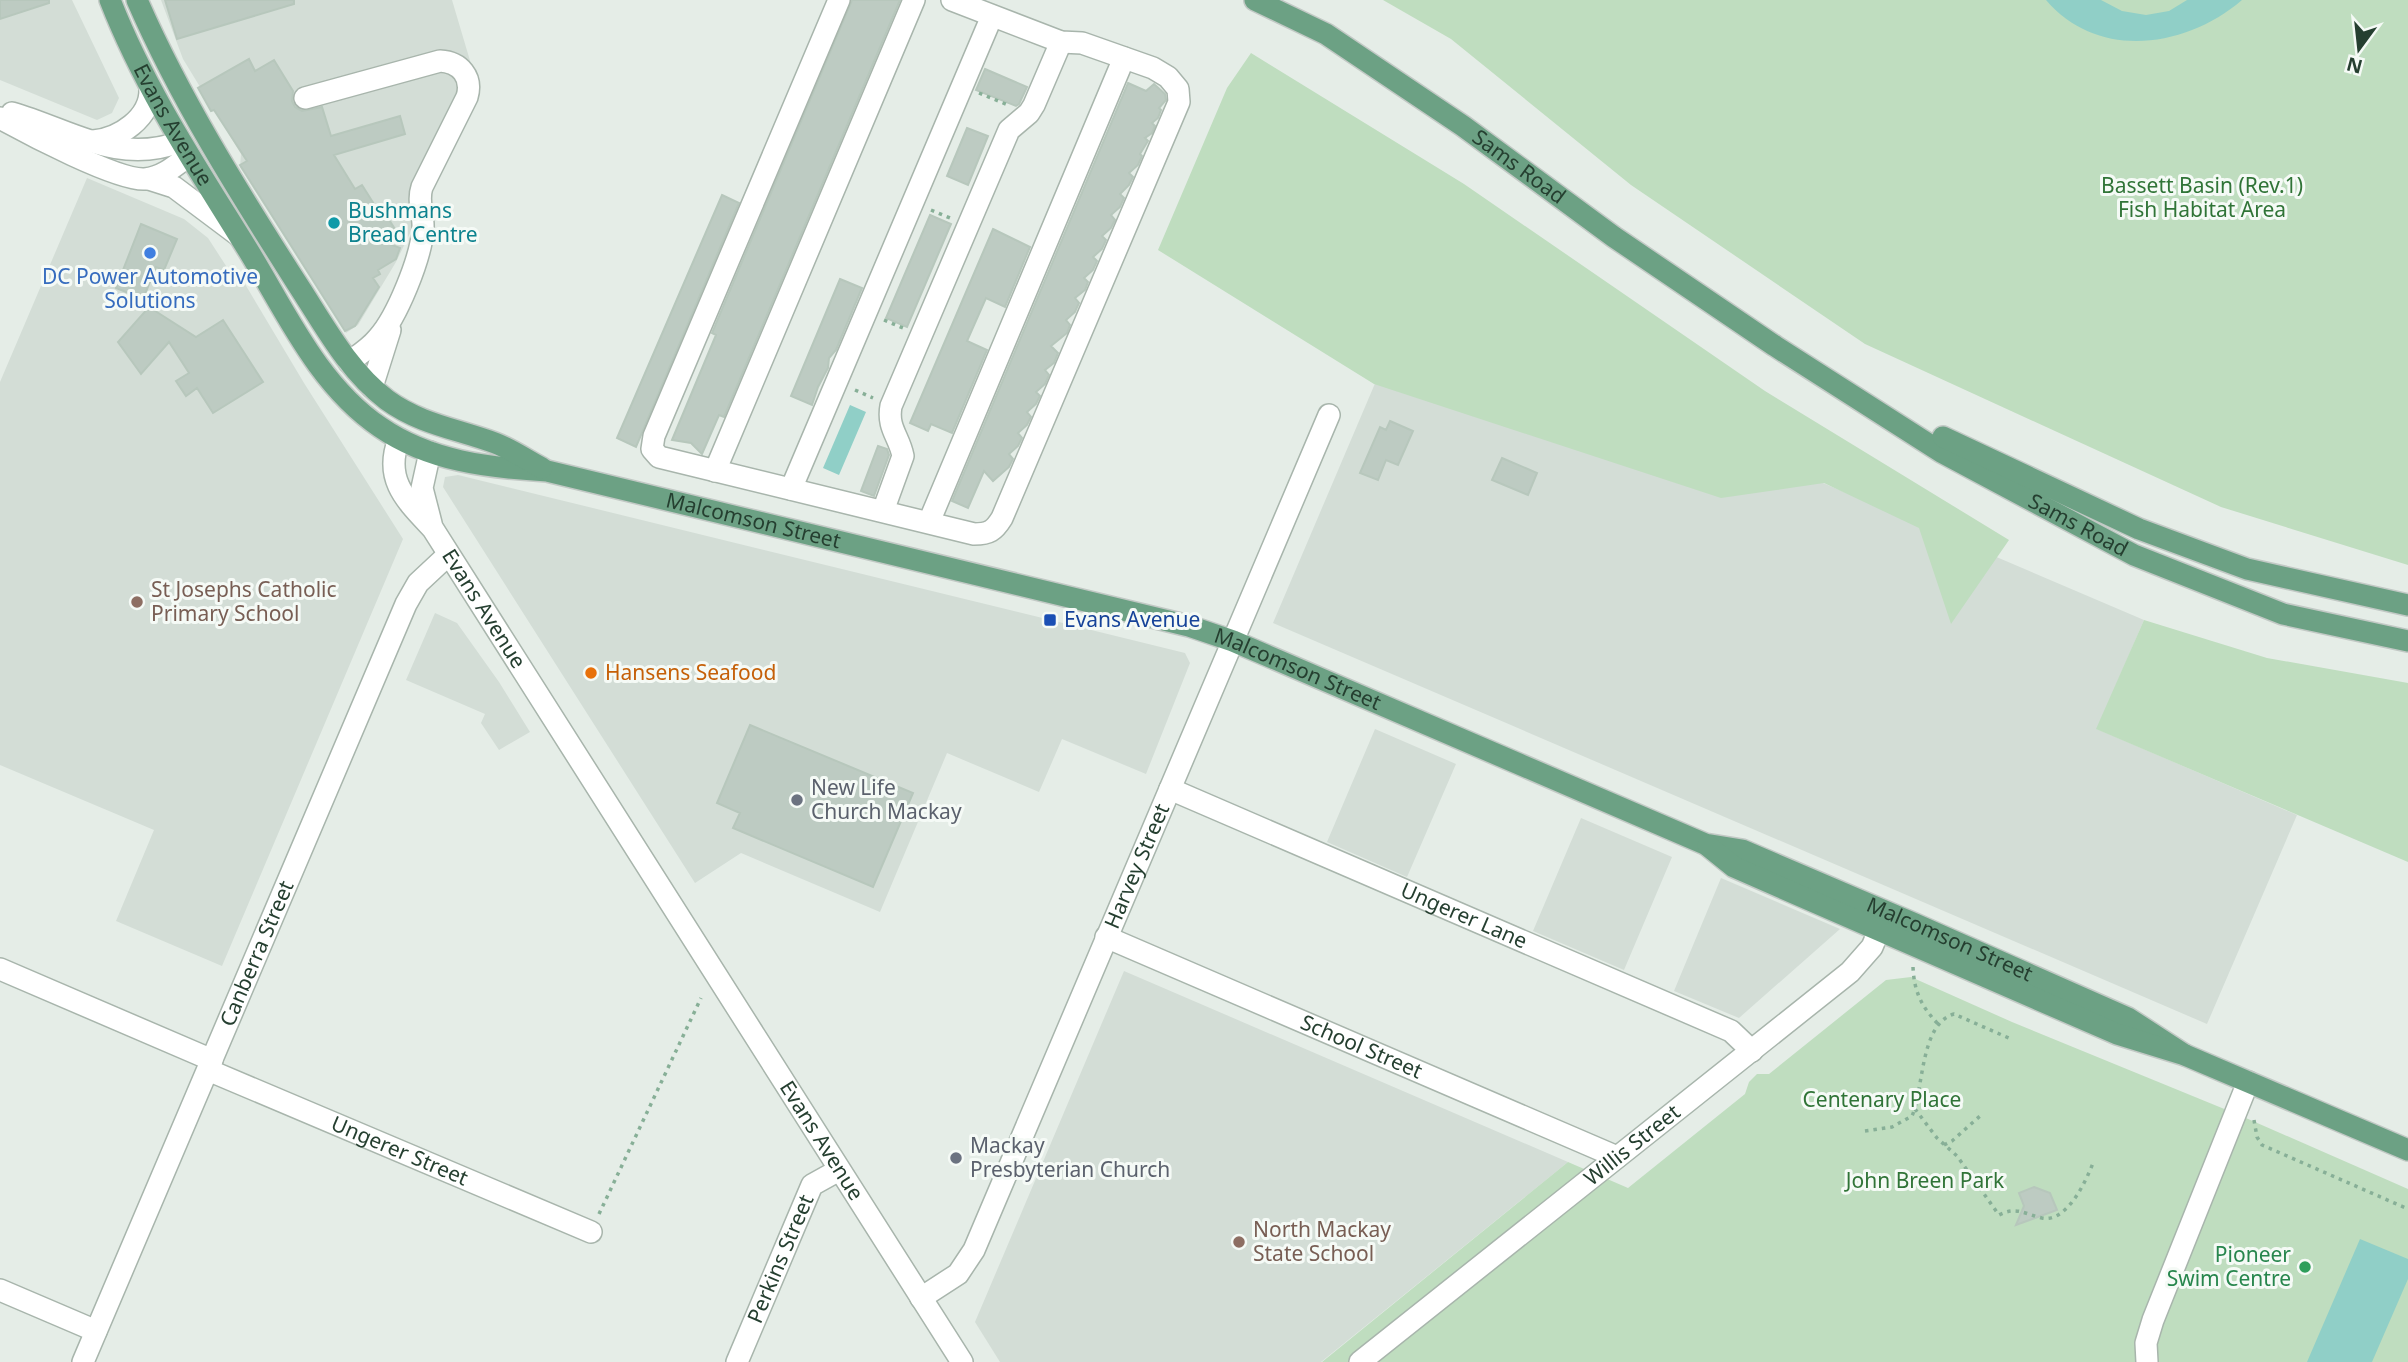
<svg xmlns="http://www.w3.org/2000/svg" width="2408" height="1362" font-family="'Noto Sans',sans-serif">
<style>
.built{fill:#d3ddd6}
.green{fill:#bfddbf}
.water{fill:#90cfc7}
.building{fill:#bdcbc2;stroke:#b7c7bc;stroke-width:2}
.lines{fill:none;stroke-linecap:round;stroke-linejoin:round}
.minor-casing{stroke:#a8b5ac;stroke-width:24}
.major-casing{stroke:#c2c9c5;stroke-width:24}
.path{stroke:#87af97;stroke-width:3.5;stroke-dasharray:3.5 5;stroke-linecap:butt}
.minor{stroke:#fff;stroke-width:21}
.major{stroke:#6ca184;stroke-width:21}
.culture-dot{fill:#0f9aa8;stroke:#f5faf6;stroke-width:2.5}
.shop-dot{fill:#3f7fe0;stroke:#f5faf6;stroke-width:2.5}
.education-dot{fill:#8d6e63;stroke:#f5faf6;stroke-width:2.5}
.transit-dot{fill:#1a4fb4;stroke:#f5faf6;stroke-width:2.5}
.food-dot{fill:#e8710a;stroke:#f5faf6;stroke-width:2.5}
.worship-dot{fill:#6b7280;stroke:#f5faf6;stroke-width:2.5}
.leisure-dot{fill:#2e9e5b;stroke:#f5faf6;stroke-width:2.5}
.labels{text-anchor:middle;stroke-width:6;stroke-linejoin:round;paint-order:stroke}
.street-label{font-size:21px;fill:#253f30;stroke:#f5faf6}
.park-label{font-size:21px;fill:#307437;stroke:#f5faf6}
.culture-label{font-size:21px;fill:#0d838f;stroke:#f5faf6;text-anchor:start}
.shop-label{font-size:21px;fill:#366cbe;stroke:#f5faf6}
.education-label{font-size:21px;fill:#785e54;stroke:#f5faf6;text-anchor:start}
.transit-label{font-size:21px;fill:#164399;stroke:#f5faf6;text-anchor:start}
.food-label{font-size:21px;fill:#c56008;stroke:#f5faf6;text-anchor:start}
.worship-label{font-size:21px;fill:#5b616d;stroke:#f5faf6;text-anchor:start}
.leisure-label{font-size:21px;fill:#27864d;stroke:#f5faf6;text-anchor:end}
</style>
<rect width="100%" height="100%" fill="#e5ede7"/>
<path class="built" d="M0 0H72L119 98 112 113 97 120 0 80Z
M161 0H452L479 91 396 262 358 325 346 333 240 167 241 154 183 59Z
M87 178 184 219 208 238 230 272 233 264 304 383 403 539 222 966 116 921 154 830 0 765V382Z
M1408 306 2144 620 2097 729 2297 815 2207 1024 1273 623Z
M458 475 1185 653 1190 663 1146 774 1062 739 1039 792 947 753 880 912 741 853 695 883 443 487 445 477Z
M435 613 457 623 499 682 530 732 499 750 481 723 485 714 406 680Z
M1375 729 1456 764 1407 877 1327 842Z
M1581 818 1672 857 1624 970 1533 931Z
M1721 878 1840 929 1739 1018 1674 991Z
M1124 971 1568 1162 1321 1362H1000L975 1322Z"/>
<path class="green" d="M1383 0H2408V565L2221 507 1865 344 1631 185 1451 39Z
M1251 53 1464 184 1765 391 2009 540 1951 624 1919 528 1824 483 1721 498 1374 384 1158 250 1227 88Z
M2144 620 2267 658 2408 683V862L2096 729Z
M1911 977 2012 1022 2239 1115 2408 1189V1362H1322L1568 1162 1628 1188 1745 1094 1749 1082 1757 1074H1769L1886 980Z"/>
<path class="water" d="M2046 0H2101L2122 11 2146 15 2169 11 2187 0H2242C2186 48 2098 61 2046 0Z
M850 405 866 412 839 475 823 468Z
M2360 1239 2408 1259V1279L2372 1362H2307Z"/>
<path class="building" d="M0 0H49V3L0 19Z
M165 0H294V4L177 39Z
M852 0H900L724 417 719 415 702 454 691 443 672 440 716 335 712 333Z
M249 59 255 71 274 60 293 91 292 101 295 107 302 111 322 107 331 136 400 116 405 134 334 155 355 189 362 185 379 212 383 210 398 234 385 242 400 248 396 259 378 270 380 274 373 278 379 287 355 326 345 331 240 165 247 161 214 110 211 111 198 88Z
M985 69 1027 87 1019 104 1016 106 976 90Z
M1128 83 1146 91 1154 84 1165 94 1166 100 1159 108 1161 110 1158 118 1152 123 1155 126 1152 133 1145 138 1148 141 1140 154 1142 156 1138 165 1129 173 1133 177 1129 185 1120 194 1124 198 1120 207 1111 215 1115 220 1111 228 1102 236 1106 240 1102 249 1093 257 1097 261 1093 270 1084 278 1088 282 1085 290 1075 298 1079 303 1075 312 1066 320 1070 325 1067 333 1051 346 1058 353 1054 363 1045 370 1049 375 1045 384 1036 392 1040 396 1036 404 1027 412 1031 417 1027 425 1018 433 1022 438 1018 446 1009 454 1013 459 1009 467 993 481 984 471 968 508 952 501Z
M967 128 988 136 968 185 947 176Z
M722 195 739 203 636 447 617 438Z
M930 215 951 224 907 327 886 318Z
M141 224 177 239 164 270 156 267 143 299 116 288Z
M993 229 1030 247 1005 307 986 298 967 341 987 350 952 433 931 424 928 431 910 423Z
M840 279 862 288 836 350 829 358 828 368 818 387 812 405 791 396Z
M149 307 196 337 223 320 263 382 213 413 197 388 186 396 176 381 189 373 169 342 141 374 118 342Z
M1390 421 1413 431 1398 465 1386 460 1378 480 1360 473 1380 427 1386 430Z
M878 446 887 449 889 455 874 496 861 491Z
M1502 458 1537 473 1528 495 1492 480Z
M750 725 913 793 873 887 733 828 740 813 717 803Z
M2034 1187 2050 1193 2057 1210 2016 1225 2024 1206 2019 1193Z"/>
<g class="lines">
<defs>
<g id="minor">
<path d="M839 0 654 436 652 449 659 457 974 534C989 534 994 531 1002 518L1179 102 1178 89 1168 77 1153 68 1082 43 1061 42 952 0"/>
<path d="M305 98 440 61C460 62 473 77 467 97L422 187C417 202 424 214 423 229 421 258 397 317 378 338 370 348 359 355 349 362"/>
<path d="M12 113C71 130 117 165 180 142"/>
<path d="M0 118C27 133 118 181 145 179 163 177 175 166 188 156"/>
<path d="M93 141C119 139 151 118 150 89"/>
<path d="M149 179 174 187 238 235"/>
<path d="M372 387 390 330"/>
<path id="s1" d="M399 439C383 480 407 501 433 529L962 1362"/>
<path d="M430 452 422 488 431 523"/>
<path d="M715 471 914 0"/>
<path d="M791 489 992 16"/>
<path d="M883 511 903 456C899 436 887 428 891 406L1009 130 1029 113 1034 105 1061 42"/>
<path d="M929 522 1124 58"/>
<path id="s2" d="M1170 789 1731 1031 1752 1051"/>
<path id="s3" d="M1106 937 1617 1157"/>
<path d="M0 969 212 1060"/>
<path id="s4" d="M208 1070 591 1232"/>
<path d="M0 1290 96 1331"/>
<path id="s5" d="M921 1298 958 1274 974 1250 1329 415"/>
<path id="s6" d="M83 1362 406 604 418 583 448 555"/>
<path id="s7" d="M737 1362 812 1185 839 1170"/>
<path id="s8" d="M1360 1362 1850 972 1872 947 1886 914"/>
<path d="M2147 1362 2146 1343 2153 1320 2248 1082"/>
</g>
<g id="major">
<path id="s9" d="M110 0C145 90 198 169 248 250 286 312 318 385 380 427 429 461 489 468 547 471L1189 626 1233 641 1705 844 1742 850 1915 924 2128 1018 2185 1055"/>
<path d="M137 0C180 99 238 191 296 282 323 323 347 370 387 400 420 424 457 429 495 443 511 449 527 460 542 468"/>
<path id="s10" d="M1255 0 1326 34 1463 126 1614 237 1775 346 1941 452 2134 555 2283 614 2408 641"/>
<path d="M1943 437 2139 529 2247 569 2408 605"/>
<path d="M1708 846 1734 867 2117 1034 2185 1055 2408 1150"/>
</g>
</defs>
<use href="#minor" class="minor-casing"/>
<use href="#major" class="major-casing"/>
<path class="path" d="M979 93 1008 105
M931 210 950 218
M884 320 903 328
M855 390 873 398
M1913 967C1914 991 1921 1006 1938 1024
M1915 1109 1937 1138 1957 1156 1999 1215C2016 1206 2025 1214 2042 1218 2067 1223 2086 1181 2093 1163
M2254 1120 2257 1137 2262 1145 2408 1209
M1865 1131 1892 1127 1912 1116C1924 1088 1920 1024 1954 1014L2011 1039
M1944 1145 1952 1141 1980 1116
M599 1214 701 998"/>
<use href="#minor" class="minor"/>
<use href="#major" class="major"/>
</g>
<circle class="culture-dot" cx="334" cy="223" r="7"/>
<circle class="shop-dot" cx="150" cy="253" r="7"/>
<g class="education-dot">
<circle cx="137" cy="602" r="7"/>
<circle cx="1239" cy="1242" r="7"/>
</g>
<rect class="transit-dot" x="1043" y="613" width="14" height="14" rx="3.5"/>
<circle class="food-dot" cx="591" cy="673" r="7"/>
<g class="worship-dot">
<circle cx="797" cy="800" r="7"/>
<circle cx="956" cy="1158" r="7"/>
</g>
<circle class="leisure-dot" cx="2305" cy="1267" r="7"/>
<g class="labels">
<g class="street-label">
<text dy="7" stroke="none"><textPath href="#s9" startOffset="140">Evans Avenue</textPath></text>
<text dy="7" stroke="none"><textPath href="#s10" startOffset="313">Sams Road</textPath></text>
<text dy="7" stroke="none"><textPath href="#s9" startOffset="896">Malcomson Street</textPath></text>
<text dy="7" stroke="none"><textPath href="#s10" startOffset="978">Sams Road</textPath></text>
<text dy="7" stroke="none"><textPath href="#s1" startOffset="198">Evans Avenue</textPath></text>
<text dy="7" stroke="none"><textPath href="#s9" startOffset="1461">Malcomson Street</textPath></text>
<text dy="7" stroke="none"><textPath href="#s5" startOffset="490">Harvey Street</textPath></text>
<text dy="7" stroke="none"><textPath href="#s2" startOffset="320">Ungerer Lane</textPath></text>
<text dy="7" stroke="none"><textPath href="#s9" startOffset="2168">Malcomson Street</textPath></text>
<text dy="7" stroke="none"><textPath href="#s6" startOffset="444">Canberra Street</textPath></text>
<text dy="7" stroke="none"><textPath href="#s3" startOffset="278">School Street</textPath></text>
<text dy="7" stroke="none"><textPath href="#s1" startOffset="828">Evans Avenue</textPath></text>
<text dy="7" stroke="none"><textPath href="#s8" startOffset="348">Willis Street</textPath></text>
<text dy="7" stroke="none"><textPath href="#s4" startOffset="208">Ungerer Street</textPath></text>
<text dy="7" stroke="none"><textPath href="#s7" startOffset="112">Perkins Street</textPath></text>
</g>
<g class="park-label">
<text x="2202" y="193">Bassett Basin (Rev.1)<tspan x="2202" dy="24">Fish Habitat Area</tspan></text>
<text x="1882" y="1107">Centenary Place</text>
<text x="1925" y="1188">John Breen Park</text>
</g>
<g class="culture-label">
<text x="348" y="218">Bushmans<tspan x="348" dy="24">Bread Centre</tspan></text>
</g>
<g class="shop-label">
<text x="150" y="284">DC Power Automotive<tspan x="150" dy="24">Solutions</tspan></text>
</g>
<g class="education-label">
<text x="151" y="597">St Josephs Catholic<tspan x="151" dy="24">Primary School</tspan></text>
<text x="1253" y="1237">North Mackay<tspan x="1253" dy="24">State School</tspan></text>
</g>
<g class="transit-label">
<text x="1064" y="627">Evans Avenue</text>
</g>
<g class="food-label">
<text x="605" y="680">Hansens Seafood</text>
</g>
<g class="worship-label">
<text x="811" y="795">New Life<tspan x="811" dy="24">Church Mackay</tspan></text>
<text x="970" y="1153">Mackay<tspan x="970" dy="24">Presbyterian Church</tspan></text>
</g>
<g class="leisure-label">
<text x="2291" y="1262">Pioneer<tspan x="2291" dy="24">Swim Centre</tspan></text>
</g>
</g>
<g transform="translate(2359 49) rotate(195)" stroke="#f5faf6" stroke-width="5" paint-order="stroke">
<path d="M0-5L12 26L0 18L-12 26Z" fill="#253f30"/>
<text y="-10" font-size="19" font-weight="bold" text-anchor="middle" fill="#253f30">N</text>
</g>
</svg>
